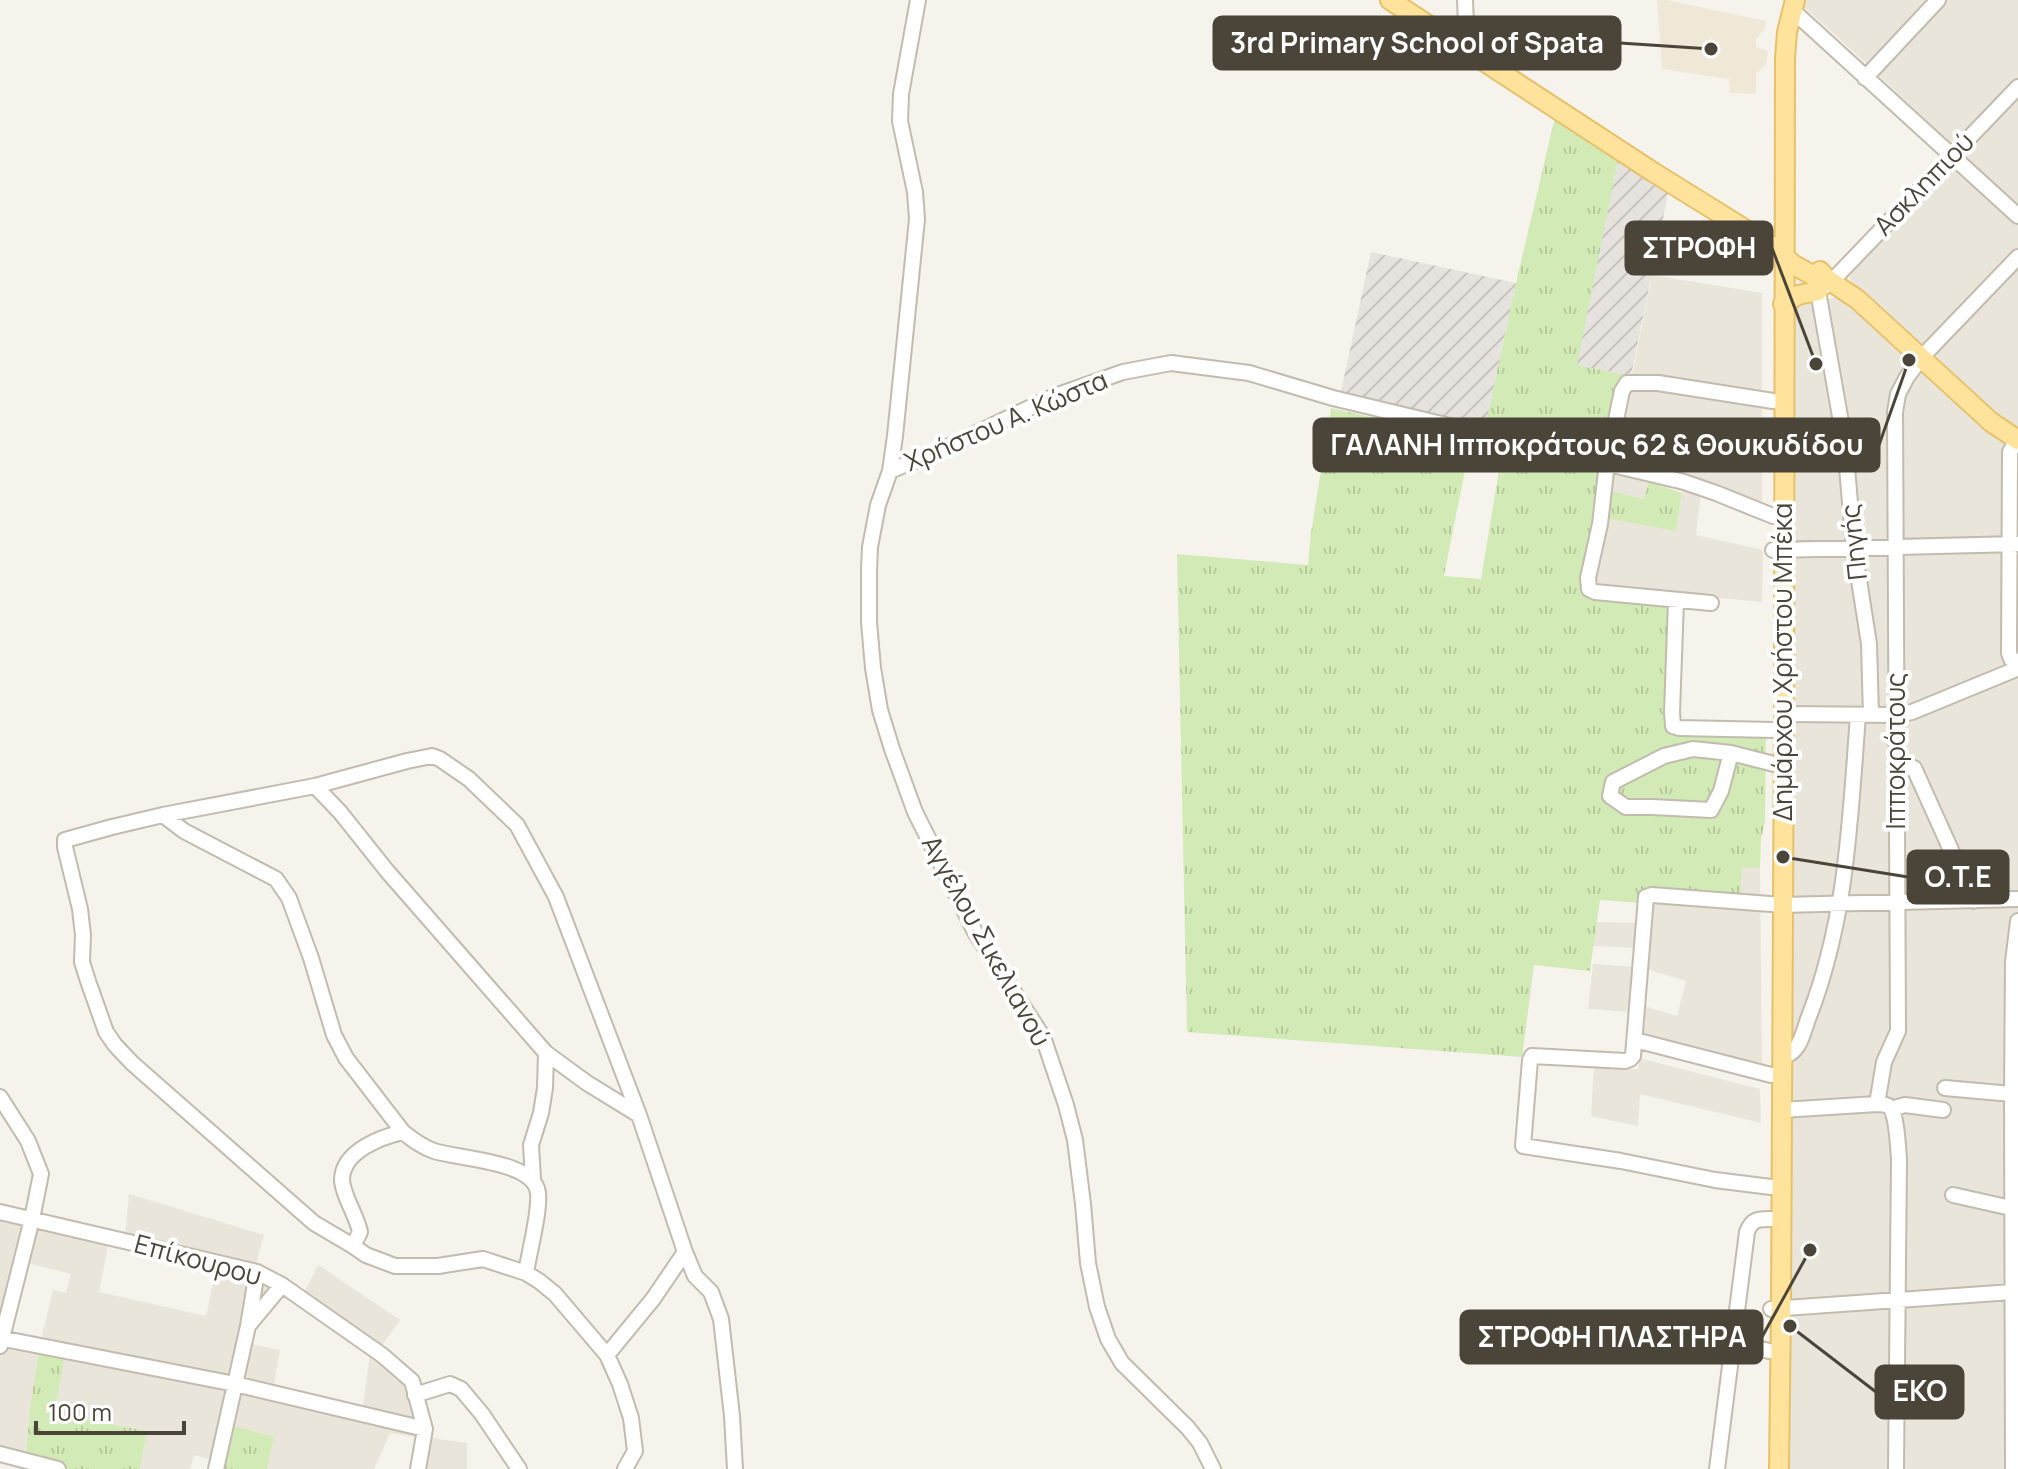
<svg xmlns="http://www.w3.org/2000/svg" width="2018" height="1469" font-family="Manrope,sans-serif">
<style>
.residential{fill:#eae5da}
.industrial{fill:url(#industrial-furrows)}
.education{fill:#efe8d6}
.grass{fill:url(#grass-tufts)}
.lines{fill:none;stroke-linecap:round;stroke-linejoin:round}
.minor-casing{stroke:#c2bbae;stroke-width:18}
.major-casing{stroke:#e6c16a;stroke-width:22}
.minor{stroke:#fff;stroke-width:14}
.major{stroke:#ffe39c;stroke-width:18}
.labels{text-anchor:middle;stroke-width:8;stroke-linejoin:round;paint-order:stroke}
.street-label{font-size:26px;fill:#4b4439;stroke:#fff}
.leader{fill:none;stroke:#4b4439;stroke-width:3}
.callout-dot{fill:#4b4439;stroke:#fff;stroke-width:3}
.callout{fill:#4b4439;stroke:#4b4439;stroke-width:3}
.callout-label{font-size:28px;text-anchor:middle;font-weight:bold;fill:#fff}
</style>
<defs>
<pattern id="industrial-furrows" width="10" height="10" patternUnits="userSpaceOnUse" patternTransform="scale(2)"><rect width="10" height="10" fill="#e6e2dd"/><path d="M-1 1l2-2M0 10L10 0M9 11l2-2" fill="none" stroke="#c7c3be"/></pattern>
<pattern id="grass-tufts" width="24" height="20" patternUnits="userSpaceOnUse" patternTransform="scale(2)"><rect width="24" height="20" fill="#d2eab5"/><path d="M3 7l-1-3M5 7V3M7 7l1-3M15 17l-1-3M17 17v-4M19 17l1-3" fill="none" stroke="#b6ca9c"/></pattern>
</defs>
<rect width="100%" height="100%" fill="#f6f3ec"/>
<path class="residential" d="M1805 0H2018V1469H1785L1790 309 1860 291 1849 278 1866 253 1961 153 1867 64 1804 7Z
M1652 275 1762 293V505L1702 483 1696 535 1763 550 1762 602 1593 586 1605 518 1676 530 1685 476 1654 466 1644 499 1609 492Z
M1741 866 1760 868 1762 1069 1640 1038 1644 1006 1677 1016 1686 981 1646 969 1653 900 1739 907Z
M1596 922 1640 923 1637 948 1593 946Z
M1593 964 1635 967 1631 1012 1588 1009Z
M1639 1058 1760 1089 1761 1123 1640 1094 1638 1126 1591 1116 1594 1066 1638 1069Z
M129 1194 264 1235 256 1264 289 1286 249 1324 246 1343 280 1350 274 1385 363 1406 370 1354 299 1303 318 1265 400 1320 374 1357 407 1383 418 1419 419 1436 467 1443V1469H413L418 1437 390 1433 374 1469H267L273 1437 223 1463 194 1455 190 1469H140L147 1431 54 1413 67 1346 41 1341 31 1401 24 1464 0 1459V1330L41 1340 53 1290 66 1293 71 1274 15 1260 0 1319V1218L109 1241 99 1292 206 1316 216 1270 124 1245Z"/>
<path class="industrial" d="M1619 155 1669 189 1631 376 1576 365Z
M1371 252 1516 283 1485 428 1340 396Z"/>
<path class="education" d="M1657 0H1667L1766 21 1765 29 1756 39V47L1768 51 1766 65 1756 73V94L1730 93 1729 79 1662 69Z"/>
<path class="grass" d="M1556 113 1619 155 1577 365 1631 376 1609 491 1644 499 1649 482 1682 493 1676 531 1605 518 1585 596 1669 601V731L1766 734 1765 822 1761 839 1760 868 1742 867 1740 899 1643 891 1641 903 1600 900 1590 971 1534 965 1522 1057 1187 1032 1177 554 1308 565 1311 533 1331 408 1471 440 1444 576 1481 579 1505 434 1485 428 1516 283Z
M41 1340 67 1346 54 1413 147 1431 140 1469H24L31 1401Z
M230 1425 274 1437 267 1469H212Z"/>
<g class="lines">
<defs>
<path id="minor" d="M918 0 901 94 900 121 915 192 917 219 895 436 890 471 878 505 870 547 869 570V622L873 668 880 710 892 749 915 812 975 932 1043 1037 1066 1105 1075 1140 1083 1204 1088 1263 1097 1307 1108 1339 1122 1363 1188 1428 1200 1443 1213 1469
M1465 0 1467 49
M1792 10 2018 216
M1865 78 1938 0
M2018 437 2010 452 2009 653 2011 659 2018 661
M890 471 941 450 1052 397 1123 372 1171 363 1249 373 1333 398 1684 482 1716 493 1773 516
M1773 550 2018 544
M1676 601 1672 712 1673 726 1679 728 1774 730
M1711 603 1595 592 1589 589 1588 578 1600 524 1607 463 1622 391 1627 383H1658L1773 401
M1784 714 1896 715 1912 712 2014 670 2018 665
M1871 715 1869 644 1854 548 1845 445 1818 291 1831 282 2018 87
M1731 753 1721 791 1711 810 1652 807H1626L1610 796 1613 782 1664 756 1693 749 1731 753 1774 764
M1896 764 1914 768 1974 901
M315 786 340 812 387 871 546 1053 587 1083 639 1115
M163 815 184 831 276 879 289 898 311 958 334 1035 346 1058 403 1132
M1635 1040 1771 1075
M1782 1056C1799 1055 1803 1033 1808 1019 1847 920 1850 820 1858 715
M1945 1088 2012 1094
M0 1097 28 1141 41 1174 32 1219 0 1346
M1891 1109 1905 1105 1943 1110
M1782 1110 1877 1104
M533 1179 531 1145 541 1113 545 1088 546 1053
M1771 1187 1715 1180 1621 1161 1523 1146 1530 1060 1532 1056 1625 1061 1630 1059 1633 1056 1646 897 1652 895 1782 905 2018 899
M1953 1195 2011 1208
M0 1212 257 1272 282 1285 382 1355 412 1381 425 1429 418 1469
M353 1246 366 1255 395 1266H438L483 1259 526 1273 539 1281 555 1294 607 1355 620 1384 631 1418 635 1451 625 1469
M526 1273C529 1252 540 1213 538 1193 535 1161 459 1159 434 1151 422 1147 413 1140 403 1132 381 1137 343 1151 342 1179 342 1194 357 1216 360 1232L353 1246 314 1223 132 1063 115 1045 106 1032 88 981 82 962 83 935 80 909 65 847V840L112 827 163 815 315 786 407 761 432 756 440 759 469 779 517 825 556 897 639 1115 685 1252
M1771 1309 2012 1292
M248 1326 282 1285
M0 1338 235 1384 425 1429
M1733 1342 1747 1232C1752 1219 1758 1219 1771 1219
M607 1355 653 1299 685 1252 695 1276 711 1292 721 1319 732 1416 735 1469
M415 1395 450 1384 461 1389 482 1414 519 1469
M0 1454 58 1469
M216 1469 248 1326 257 1272
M1717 1469 1733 1342 1769 1351
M1896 1469 1899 1159C1898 1148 1897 1116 1890 1107 1886 1104 1882 1104 1877 1104L1884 1062 1898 1031 1895 412 1898 394 1907 377 1921 358 2018 257
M2013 1469 2012 1094 2013 962 2018 921"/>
<path id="major" d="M1390 0 1653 172 1772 246 1794 265 1814 276 1827 279
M1820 271 1827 279 1857 299 1991 422 2018 440
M1783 304 1798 295 1818 291
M1779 1469 1781 1308 1784 714 1785 58 1787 32 1795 0"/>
</defs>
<use href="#minor" class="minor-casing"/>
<use href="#major" class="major-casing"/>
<use href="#minor" class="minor"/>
<use href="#major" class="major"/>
</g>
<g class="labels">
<g class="street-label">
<text transform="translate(1924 184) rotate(-46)" y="9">Ασκληπιού</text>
<text transform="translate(1006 421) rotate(-23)" y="9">Χρήστου Α. Κώστα</text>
<text transform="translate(1854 542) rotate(-96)" y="9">Πηγής</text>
<text transform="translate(1783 662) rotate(-90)" y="9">Δημάρχου Χρήστου Μπέκα</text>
<text transform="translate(1896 751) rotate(-90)" y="9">Ιπποκράτους</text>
<text transform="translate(986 941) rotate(61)" y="9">Αγγέλου Σικελιανού</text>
<text transform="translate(198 1260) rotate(15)" y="9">Επίκουρου</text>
</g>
</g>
<path class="leader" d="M1711 49L1620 43M1816 364L1772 248M1909 360L1879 445M1783 857L1908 877M1810 1250L1762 1337M1790 1326L1876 1392"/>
<g class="callout-dot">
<circle cx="1711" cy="49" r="8"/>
<circle cx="1816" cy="364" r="8"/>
<circle cx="1909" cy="360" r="8"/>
<circle cx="1783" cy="857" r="8"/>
<circle cx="1810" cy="1250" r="8"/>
<circle cx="1790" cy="1326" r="8"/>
</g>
<g class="callout">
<rect x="1214" y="17" width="406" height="52" rx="8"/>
<rect x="1626" y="222" width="146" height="52" rx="8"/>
<rect x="1314" y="419" width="565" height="52" rx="8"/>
<rect x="1908" y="851" width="100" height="52" rx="8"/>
<rect x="1461" y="1311" width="301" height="52" rx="8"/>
<rect x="1876" y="1366" width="87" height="52" rx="8"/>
</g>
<g class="callout-label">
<text x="1417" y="53">3rd Primary School of Spata</text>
<text x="1699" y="258">ΣΤΡΟΦΗ</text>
<text x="1597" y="455">ΓΑΛΑΝΗ Ιπποκράτους 62 &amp; Θουκυδίδου</text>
<text x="1958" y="887">Ο.Τ.Ε</text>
<text x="1612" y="1347">ΣΤΡΟΦΗ ΠΛΑΣΤΗΡΑ</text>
<text x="1920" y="1401">ΕΚΟ</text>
</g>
<path d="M36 1421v12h148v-12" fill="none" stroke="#4b4439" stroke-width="4"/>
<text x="48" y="1421" font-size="24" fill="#4b4439" stroke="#ffffff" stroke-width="6" paint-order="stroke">100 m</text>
</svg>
